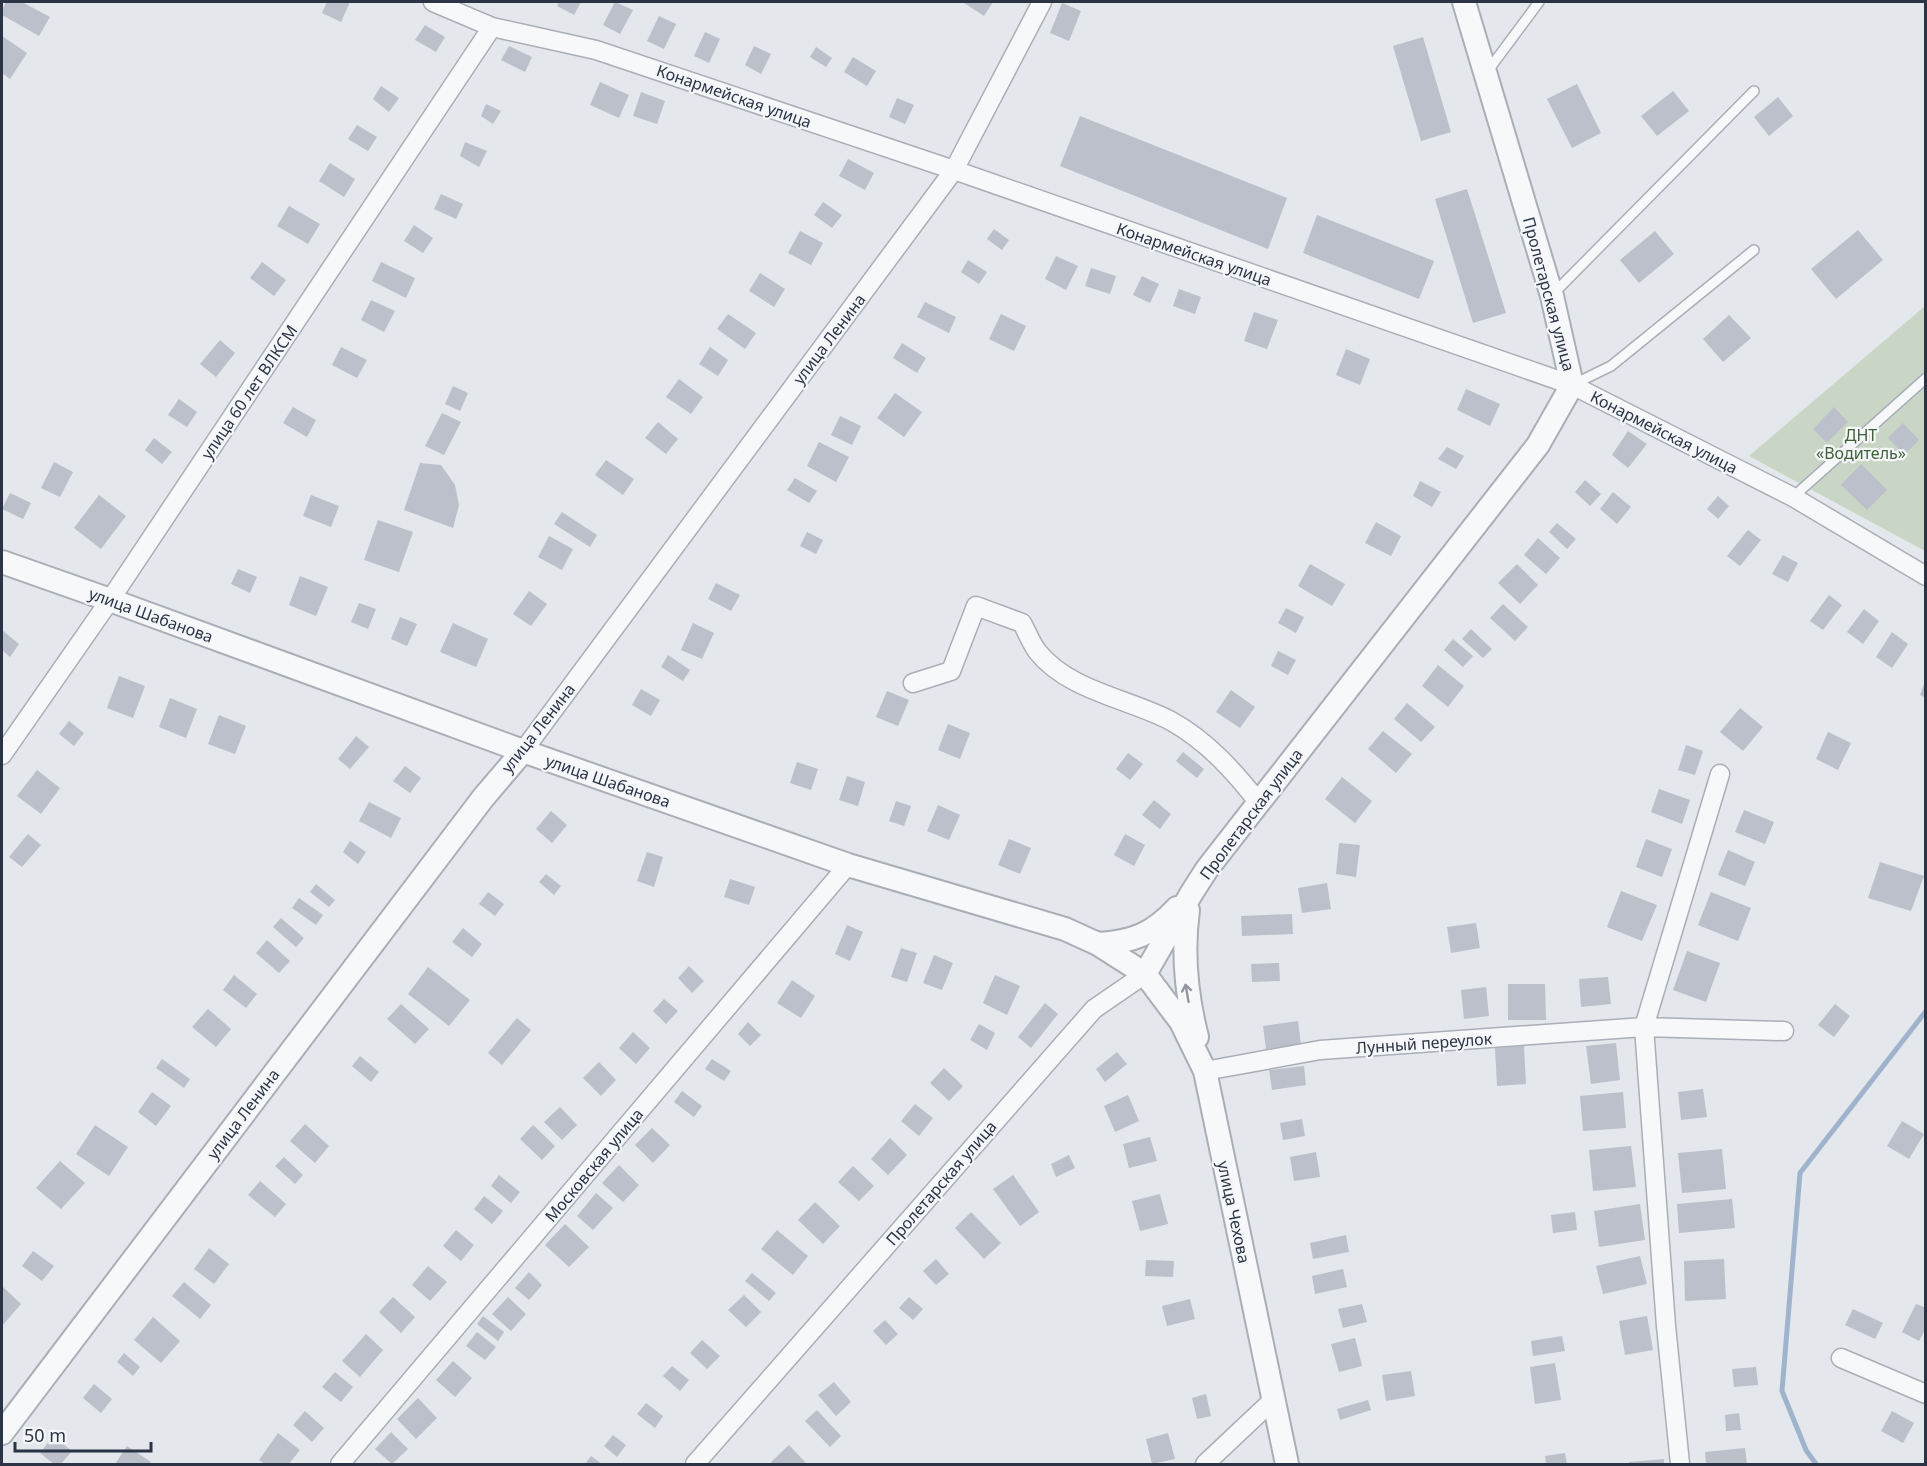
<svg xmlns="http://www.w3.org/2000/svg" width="1927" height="1466" font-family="'Noto Sans',sans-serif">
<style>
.green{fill:#c9d6c5}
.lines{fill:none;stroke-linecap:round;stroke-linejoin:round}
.stream{stroke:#9fb4cc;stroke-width:5}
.building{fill:#bbc0ca}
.service-casing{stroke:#a9aeb7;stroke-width:12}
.minor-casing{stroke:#a9aeb7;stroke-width:21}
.tertiary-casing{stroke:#a9aeb7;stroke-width:26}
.service{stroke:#f7f8fa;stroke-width:9}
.minor{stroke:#f7f8fa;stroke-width:18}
.tertiary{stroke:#f7f8fa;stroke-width:22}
.oneway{stroke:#9196a0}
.labels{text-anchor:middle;stroke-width:4.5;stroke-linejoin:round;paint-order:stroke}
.street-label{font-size:16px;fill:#2b3445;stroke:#f4f6f9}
.park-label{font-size:16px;fill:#3f6138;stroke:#f4f6f9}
</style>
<rect width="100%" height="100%" fill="#e4e7ec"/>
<path class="green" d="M1925 306V551L1749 456Z"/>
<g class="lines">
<path class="stream" d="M1816 1464 1806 1450 1782 1391 1800 1173 1926 1011"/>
</g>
<path class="building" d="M6 2H22L50 17 39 36 2 15V10Z
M327 2H350L341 22 322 13Z
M559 2H581L574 15 557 6Z
M615 2 633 10 620 34 603 25Z
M965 2H993L984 16 964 3Z
M1062 3 1081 11 1069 41 1050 33Z
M659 16 676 24 664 49 647 41Z
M425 25 445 37 436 52 415 40Z
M705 32 720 39 709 63 694 56Z
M2 36 27 53 10 79 2 73Z
M1423 37 1451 132 1421 141 1393 46Z
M509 46 532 57 525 72 501 60Z
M754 46 771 54 761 74 745 65Z
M816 47 832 58 826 67 810 57Z
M853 57 876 71 867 86 844 72Z
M600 82 629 95 619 118 590 105Z
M1577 84 1601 133 1572 148 1547 99Z
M381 86 399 98 389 112 373 99Z
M1673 91 1689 111 1657 136 1641 116Z
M641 92 665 101 657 124 633 116Z
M1778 97 1793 116 1769 136 1754 117Z
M897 98 914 105 905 124 889 117Z
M486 104 501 111 493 124 481 116Z
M1080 116 1287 198 1268 249 1060 166Z
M357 125 377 137 368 151 348 139Z
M465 142 487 151 479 167 460 156Z
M848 159 874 173 865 190 839 176Z
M330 163 355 179 344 197 319 181Z
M1467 189 1506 313 1473 323 1435 199Z
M441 194 463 204 456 219 434 209Z
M823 202 842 215 832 228 814 215Z
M289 206 320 224 308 244 277 226Z
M1317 215 1434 261 1419 299 1303 253Z
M414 225 433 238 423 253 404 241Z
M994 229 1009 240 1002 250 987 239Z
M1858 230 1883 260 1836 299 1811 269Z
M800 231 823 243 811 265 788 253Z
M1655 231 1674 254 1639 283 1620 260Z
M1056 256 1078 266 1066 290 1045 279Z
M968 260 987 272 979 284 961 272Z
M262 262 286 280 274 296 250 278Z
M381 262 415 278 406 298 372 281Z
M1091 268 1116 276 1110 294 1085 286Z
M760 273 785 289 774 307 749 291Z
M1142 276 1159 284 1150 303 1133 295Z
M1179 289 1201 297 1195 314 1173 306Z
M371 300 395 311 384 332 361 320Z
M925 302 956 317 949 333 917 317Z
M1254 312 1278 320 1267 349 1244 341Z
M728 314 756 333 745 349 717 329Z
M1001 314 1026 326 1014 351 989 339Z
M1729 315 1751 338 1723 362 1703 339Z
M220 340 235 353 216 377 200 364Z
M902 343 926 358 917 373 893 358Z
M341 347 367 360 357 378 332 365Z
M710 347 728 360 718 376 699 364Z
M1346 349 1370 359 1360 385 1336 375Z
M679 379 703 397 691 414 666 397Z
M453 386 468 393 460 411 445 404Z
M1466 389 1500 404 1490 426 1457 410Z
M895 393 922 412 904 437 877 418Z
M179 399 197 412 187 427 168 415Z
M293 407 316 420 307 437 283 423Z
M1834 407 1848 422 1827 443 1813 429Z
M442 413 461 422 444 455 425 446Z
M840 416 861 426 852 445 831 435Z
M658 422 678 439 666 454 645 438Z
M1903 423 1919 440 1904 455 1888 438Z
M1628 431 1647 444 1628 468 1612 455Z
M154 438 172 452 162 464 145 450Z
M819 442 849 457 836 482 807 466Z
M1447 447 1464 456 1456 469 1438 459Z
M606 460 634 479 623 495 595 475Z
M54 462 73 472 60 497 41 488Z
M420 463 441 465 455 485 459 505 453 528 404 510Z
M1861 464 1887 490 1867 510 1841 485Z
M795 478 817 491 809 503 787 490Z
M1585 480 1601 494 1590 506 1575 492Z
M1420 481 1441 492 1432 507 1413 496Z
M1613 492 1631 507 1617 524 1600 509Z
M10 493 31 503 23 519 2 509Z
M99 495 126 516 101 549 74 528Z
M311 495 339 506 331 527 303 516Z
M1718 496 1729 506 1718 519 1707 509Z
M562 512 597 535 590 547 554 524Z
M378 520 413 532 399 572 364 560Z
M1376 522 1401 536 1391 556 1365 543Z
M1557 523 1576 539 1567 549 1549 532Z
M1748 530 1761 540 1740 566 1727 556Z
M807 532 823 540 816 554 800 546Z
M549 536 573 549 562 570 538 557Z
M1538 538 1560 558 1546 574 1524 555Z
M1783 555 1798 563 1788 582 1772 574Z
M1310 564 1345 584 1332 606 1298 586Z
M1517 564 1538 585 1520 604 1498 583Z
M238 569 257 577 250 593 231 584Z
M300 576 328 587 316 616 289 605Z
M716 583 740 595 731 611 708 599Z
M529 591 547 604 531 626 513 614Z
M1829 595 1842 605 1823 630 1810 621Z
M359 603 376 609 368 629 351 622Z
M1503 604 1528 627 1515 641 1490 618Z
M1286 608 1304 617 1296 633 1278 623Z
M1864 609 1879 621 1863 644 1847 632Z
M400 617 417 624 407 646 391 639Z
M453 623 488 639 476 667 440 652Z
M693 623 714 633 702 659 681 650Z
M1471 629 1492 649 1483 658 1462 639Z
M2 630 19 644 10 657 2 650Z
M1892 632 1908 644 1892 668 1876 657Z
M1453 639 1473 656 1463 667 1444 650Z
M1278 651 1296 660 1288 675 1271 666Z
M668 655 690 670 683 681 661 667Z
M1438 665 1464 686 1448 707 1422 686Z
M119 676 145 686 133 718 107 708Z
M1925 681H1926V698L1920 695Z
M641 689 660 700 651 716 632 705Z
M1231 690 1255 707 1240 728 1216 712Z
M887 691 909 700 898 726 876 717Z
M170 698 197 709 186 738 159 727Z
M1407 703 1435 727 1421 742 1394 719Z
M1740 708 1763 727 1743 751 1720 732Z
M219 715 246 726 235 754 208 744Z
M69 721 84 733 74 746 59 734Z
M948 724 970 733 960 759 938 750Z
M1383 731 1412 754 1396 773 1368 749Z
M1828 732 1851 743 1838 770 1816 759Z
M356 736 369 747 350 769 338 759Z
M1686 745 1703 751 1695 775 1678 770Z
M1183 752 1204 769 1197 778 1176 761Z
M1128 753 1143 764 1130 780 1116 769Z
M797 762 818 769 811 790 790 783Z
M405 766 421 778 410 793 393 781Z
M37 770 60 788 41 814 17 796Z
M847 776 865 782 858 806 839 800Z
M1342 777 1372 801 1355 823 1325 799Z
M1659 789 1690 800 1682 824 1651 812Z
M1154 800 1171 814 1160 829 1142 815Z
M896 801 911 806 904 826 889 821Z
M369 802 401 818 391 838 359 821Z
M938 805 960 815 949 840 927 831Z
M1744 810 1774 822 1765 844 1735 832Z
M551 811 567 825 552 843 536 829Z
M28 834 41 845 22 867 9 857Z
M1125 834 1145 845 1134 866 1114 855Z
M1009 839 1031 848 1020 874 998 865Z
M1646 839 1672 849 1662 877 1636 867Z
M350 841 366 852 358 864 343 852Z
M1339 843 1360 845 1356 877 1336 874Z
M1728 850 1755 862 1745 886 1718 875Z
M647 852 663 857 654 887 637 881Z
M1880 862 1924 876 1911 911 1868 898Z
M546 874 561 886 554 895 539 882Z
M730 879 755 887 749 905 724 897Z
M1327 883 1331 909 1302 913 1298 888Z
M316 884 335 900 329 907 310 892Z
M1621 891 1657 905 1642 941 1607 927Z
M488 892 504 904 495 916 479 904Z
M1711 892 1751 908 1738 941 1698 925Z
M299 898 323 915 316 925 292 908Z
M1292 914 1293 934 1242 936 1241 916Z
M281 918 304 938 296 947 273 927Z
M1476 923 1480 948 1451 953 1447 927Z
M847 925 863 932 850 961 835 954Z
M463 928 482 944 472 957 452 942Z
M267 940 290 961 279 973 256 953Z
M901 948 917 953 907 982 891 977Z
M1687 951 1720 963 1706 1002 1673 990Z
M934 955 953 963 942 990 923 983Z
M1279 963 1280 981 1252 982 1251 964Z
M689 966 704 981 692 993 678 978Z
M428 967 470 1000 449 1026 408 994Z
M234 975 257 994 246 1008 223 990Z
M995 975 1020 986 1007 1015 983 1003Z
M1608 977 1611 1004 1581 1007 1579 979Z
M792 980 815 996 801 1018 777 1003Z
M1508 984H1545L1546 1020H1508Z
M1486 987 1489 1016 1464 1019 1461 990Z
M664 999 678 1011 666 1024 653 1011Z
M1045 1003 1058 1014 1031 1048 1018 1037Z
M401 1004 429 1029 415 1044 387 1019Z
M1835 1004 1850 1016 1834 1037 1818 1025Z
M208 1009 231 1029 216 1047 192 1027Z
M517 1018 531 1030 502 1065 488 1053Z
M1298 1021 1301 1045 1266 1049 1263 1026Z
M748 1022 761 1035 750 1046 738 1034Z
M979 1024 995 1033 987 1050 970 1040Z
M633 1032 650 1048 636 1064 619 1048Z
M1616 1043 1620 1080 1591 1084 1586 1046Z
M1524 1046 1526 1084 1497 1086 1495 1048Z
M1117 1052 1127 1064 1105 1082 1096 1069Z
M360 1056 379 1072 371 1082 352 1066Z
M162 1059 190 1079 184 1088 156 1068Z
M712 1059 731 1071 724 1081 705 1069Z
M599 1062 616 1080 601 1096 583 1078Z
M1304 1066 1306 1085 1272 1090 1269 1070Z
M944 1068 963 1086 949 1101 930 1083Z
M1703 1089 1707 1117 1681 1120 1678 1092Z
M682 1091 702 1106 694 1117 674 1102Z
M152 1092 171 1106 156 1126 138 1112Z
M1623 1092 1626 1128 1583 1131 1580 1096Z
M1128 1095 1139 1121 1115 1132 1104 1106Z
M915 1104 933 1118 919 1136 901 1121Z
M560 1107 577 1125 562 1140 544 1122Z
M1302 1119 1305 1136 1283 1140 1280 1123Z
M1902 1121 1924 1134 1909 1159 1887 1146Z
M305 1124 329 1146 315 1163 290 1141Z
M95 1125 128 1147 109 1176 76 1154Z
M533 1125 555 1146 542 1160 520 1139Z
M652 1128 670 1145 653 1163 635 1145Z
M1150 1137 1157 1161 1129 1168 1123 1144Z
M890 1138 907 1155 888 1175 871 1159Z
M1631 1146 1636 1187 1593 1191 1589 1150Z
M1722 1149 1726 1189 1682 1193 1678 1153Z
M1316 1152 1320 1177 1294 1181 1290 1157Z
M1069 1155 1075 1168 1056 1177 1051 1164Z
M284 1157 303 1175 295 1184 275 1166Z
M60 1161 85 1183 61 1209 36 1188Z
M619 1165 639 1185 623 1202 602 1183Z
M853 1166 874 1186 859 1201 838 1182Z
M499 1175 520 1192 511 1203 491 1186Z
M1013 1175 1039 1212 1020 1226 993 1189Z
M260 1181 286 1204 275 1217 248 1195Z
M596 1193 613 1208 593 1230 577 1216Z
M1160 1194 1168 1224 1140 1231 1132 1201Z
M484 1196 503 1211 492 1224 474 1209Z
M1732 1199 1735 1228 1679 1233 1677 1204Z
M815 1202 840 1226 823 1244 798 1220Z
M1640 1204 1645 1240 1599 1247 1594 1211Z
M971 1212 1001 1243 984 1259 955 1228Z
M1575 1212 1577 1230 1553 1233 1551 1215Z
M565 1224 589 1247 569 1267 545 1245Z
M456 1230 474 1245 461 1261 443 1246Z
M777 1230 808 1256 793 1275 761 1249Z
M1346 1235 1349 1252 1313 1259 1310 1243Z
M209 1248 229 1264 214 1284 194 1269Z
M33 1251 54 1266 42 1281 22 1266Z
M1640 1256 1647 1284 1603 1294 1596 1266Z
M936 1259 949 1274 936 1285 923 1271Z
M1724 1259 1726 1299 1685 1301 1684 1261Z
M1146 1260 1174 1261 1173 1277 1145 1276Z
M428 1266 447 1282 430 1301 412 1285Z
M1343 1269 1347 1287 1315 1294 1312 1276Z
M529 1272 542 1285 529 1300 515 1288Z
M752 1273 776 1293 769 1301 745 1281Z
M184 1282 211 1305 200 1319 172 1296Z
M2 1286 21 1304 2 1326Z
M744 1295 761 1312 746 1327 728 1310Z
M393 1297 415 1317 401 1333 379 1312Z
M508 1297 526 1314 511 1331 492 1314Z
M909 1297 923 1309 913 1320 899 1308Z
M1190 1299 1195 1319 1167 1326 1162 1306Z
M1362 1304 1367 1322 1343 1328 1338 1309Z
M1916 1304 1926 1308V1328L1919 1341 1902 1332Z
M1853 1309 1883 1323 1875 1339 1845 1325Z
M483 1316 504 1332 498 1341 477 1324Z
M1647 1316 1653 1350 1625 1355 1619 1321Z
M153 1317 180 1341 161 1363 134 1340Z
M885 1320 898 1334 886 1345 873 1331Z
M477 1332 496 1347 485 1360 466 1346Z
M366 1334 383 1350 360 1377 342 1361Z
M1562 1336 1565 1351 1533 1356 1531 1341Z
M1355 1338 1362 1366 1339 1372 1331 1344Z
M702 1340 720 1356 707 1369 690 1353Z
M124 1353 140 1367 133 1376 117 1362Z
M453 1361 472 1378 455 1397 436 1380Z
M1555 1363 1561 1400 1535 1404 1530 1367Z
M672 1366 689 1380 680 1391 663 1376Z
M1756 1367 1758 1385 1734 1387 1732 1369Z
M1411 1371 1415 1396 1386 1401 1382 1375Z
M335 1372 353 1387 341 1402 322 1387Z
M834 1382 851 1402 836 1416 818 1395Z
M94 1384 112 1399 101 1413 83 1398Z
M1206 1394 1211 1416 1197 1419 1192 1398Z
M418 1398 437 1418 416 1439 397 1419Z
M1368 1400 1371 1410 1340 1420 1337 1409Z
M646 1403 663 1416 655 1428 637 1414Z
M817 1410 841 1436 830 1447 805 1421Z
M305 1411 324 1428 312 1442 293 1425Z
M1892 1411 1914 1423 1903 1443 1881 1431Z
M1739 1413 1741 1430 1726 1431 1725 1415Z
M391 1432 408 1449 392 1464 375 1449Z
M278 1433 300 1450 289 1464H265L259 1460Z
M1168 1433 1175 1459 1152 1464 1146 1439Z
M613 1435 626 1445 617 1457 604 1446Z
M53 1436 72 1451 61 1464H54L40 1453Z
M789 1445 807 1464H773L771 1462Z
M127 1446 151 1462 149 1464H115Z
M1745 1448 1747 1464H1706L1705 1452Z
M1565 1453 1567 1464H1546L1545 1456Z
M591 1456 602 1464H585Z
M1664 1459V1464H1629V1462Z"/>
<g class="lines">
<defs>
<path id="service" d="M1487 72 1539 2
M1553 294 1754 91
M1572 385 1611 366 1754 250
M1793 497 1926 378"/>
<path id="minor" d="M433 2 492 27 596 50 954 170 1572 385 1793 497 1926 576
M913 683 951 671 976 606 1022 623C1027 632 1031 643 1037 651 1068 691 1130 699 1171 721 1207 741 1234 771 1259 803
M523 751 954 170 1042 2
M2 755 110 600 492 27
M1205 1071 1320 1050 1644 1027 1784 1031
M1841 1358 1926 1394
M340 1464 848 865
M695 1464 1094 1009 1145 974
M1205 1464 1273 1400
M1680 1464 1666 1326 1644 1027 1720 774"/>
<path id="tertiary" d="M2 562 110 600 523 751 848 865 1065 929 1098 944 1145 974 1181 1022 1205 1071 1287 1464
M1188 910C1182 954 1186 994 1197 1037
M1098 944C1133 942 1153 934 1177 908
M1145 974 1191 894 1207 869 1538 445 1572 385 1552 296 1464 2
M2 1433 483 798 523 751"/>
</defs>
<use href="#service" class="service-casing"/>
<use href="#minor" class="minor-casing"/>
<use href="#tertiary" class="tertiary-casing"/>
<use href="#service" class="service"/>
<use href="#minor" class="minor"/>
<use href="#tertiary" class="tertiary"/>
</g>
<defs><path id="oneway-shaft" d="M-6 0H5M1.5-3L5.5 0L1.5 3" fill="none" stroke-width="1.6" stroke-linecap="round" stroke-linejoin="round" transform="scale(1.5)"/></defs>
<use class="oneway" href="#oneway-shaft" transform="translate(1187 993) rotate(-100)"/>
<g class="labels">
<g class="street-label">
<text transform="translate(734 96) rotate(19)" y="6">Конармейская улица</text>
<text transform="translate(1194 254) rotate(19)" y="6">Конармейская улица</text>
<text transform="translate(1549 294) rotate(75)" y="6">Пролетарская улица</text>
<text transform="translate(829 339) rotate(-53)" y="6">улица Ленина</text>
<text transform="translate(249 392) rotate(-56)" y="6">улица 60 лет ВЛКСМ</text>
<text transform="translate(1664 432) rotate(27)" y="6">Конармейская улица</text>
<text transform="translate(151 615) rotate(20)" y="6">улица Шабанова</text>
<text transform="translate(538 728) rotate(-52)" y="6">улица Ленина</text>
<text transform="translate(608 781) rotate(19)" y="6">улица Шабанова</text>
<text transform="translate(1251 814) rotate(-53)" y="6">Пролетарская улица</text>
<text transform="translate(1424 1043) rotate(-4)" y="6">Лунный переулок</text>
<text transform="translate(243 1114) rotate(-53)" y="6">улица Ленина</text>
<text transform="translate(594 1165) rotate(-50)" y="6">Московская улица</text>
<text transform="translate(941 1183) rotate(-49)" y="6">Пролетарская улица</text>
<text transform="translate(1234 1212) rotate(78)" y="6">улица Чехова</text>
</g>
<g class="park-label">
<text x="1861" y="441">ДНТ<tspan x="1861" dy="18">«Водитель»</tspan></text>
</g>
</g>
<rect width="1927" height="1466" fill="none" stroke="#2b3445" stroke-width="6"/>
<path d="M15 1442v9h136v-9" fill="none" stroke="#2b3445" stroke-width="3"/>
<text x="24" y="1442" font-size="18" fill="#2b3445" stroke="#f4f6f9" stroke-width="4.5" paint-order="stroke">50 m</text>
</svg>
